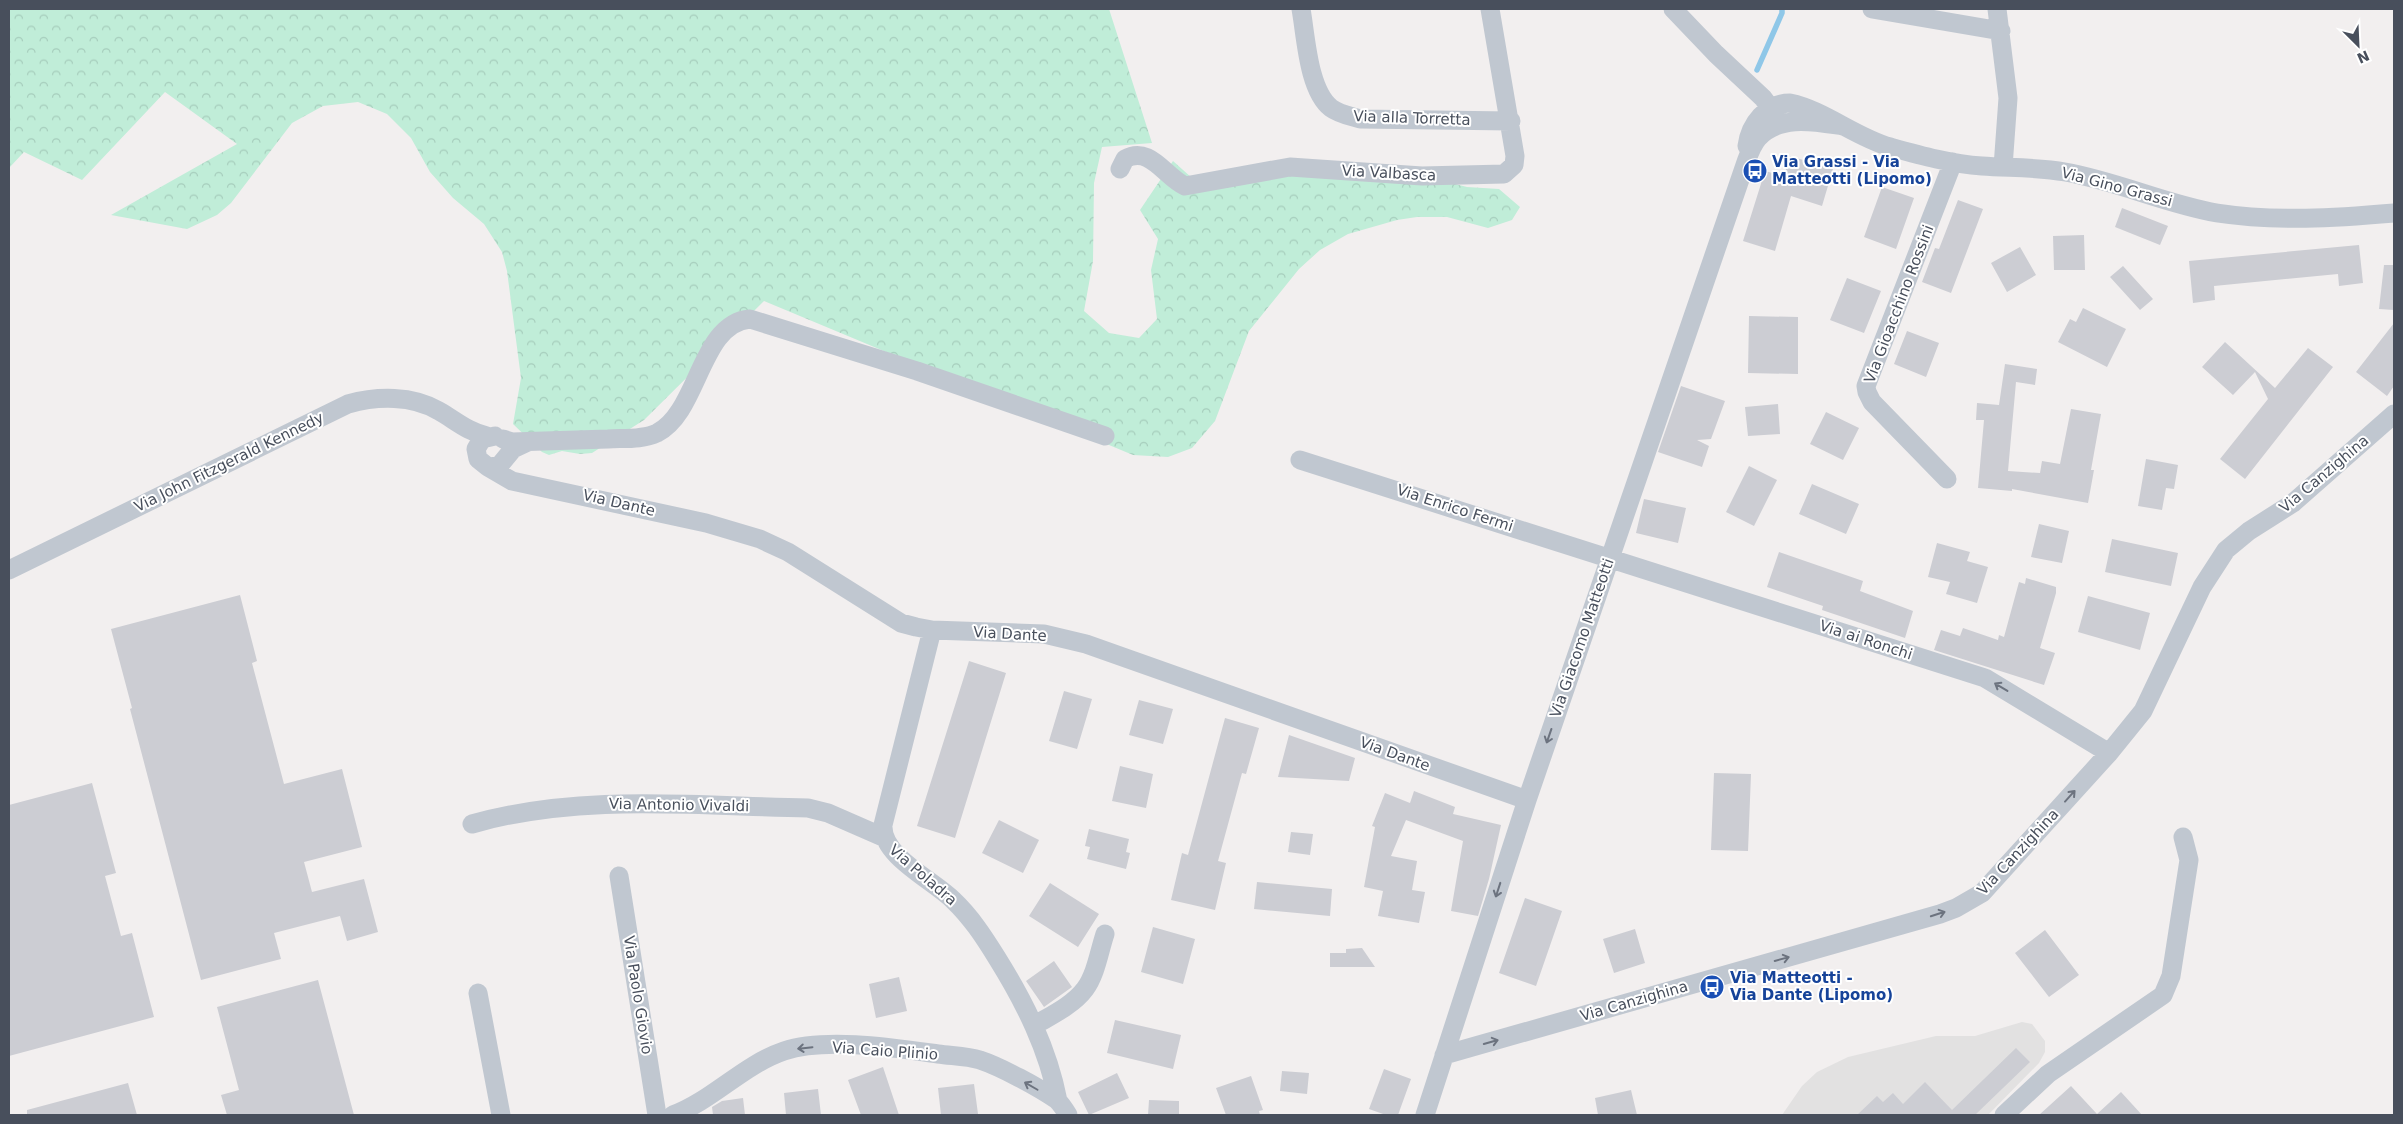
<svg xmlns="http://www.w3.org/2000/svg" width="2403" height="1124" font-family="'DejaVu Sans',sans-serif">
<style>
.education{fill:#e2e1e1}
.forest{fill:url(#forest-crowns)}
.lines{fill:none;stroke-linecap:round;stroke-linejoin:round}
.stream{stroke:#8fc7e8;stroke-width:5.5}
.building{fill:#cccdd3}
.street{stroke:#c0c7d0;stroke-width:19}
.oneway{stroke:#6c737f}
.labels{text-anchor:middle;stroke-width:4;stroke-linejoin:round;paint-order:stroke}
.street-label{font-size:15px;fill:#484f5c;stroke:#fff}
.transit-label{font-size:15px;font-weight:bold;fill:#164399;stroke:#fff;text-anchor:start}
</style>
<defs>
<pattern id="forest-crowns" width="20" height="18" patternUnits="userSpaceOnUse" patternTransform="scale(1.25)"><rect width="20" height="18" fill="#c0edd8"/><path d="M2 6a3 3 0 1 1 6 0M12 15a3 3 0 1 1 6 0" fill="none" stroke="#a6cdbc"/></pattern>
</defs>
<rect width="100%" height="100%" fill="#f2efef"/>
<path class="education" d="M2022 1022 2032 1024 2045 1041V1052L2039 1063 1988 1115H1782L1802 1086 1817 1072 1848 1057 1936 1036H1975Z"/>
<path class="forest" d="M9 9H1109L1152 143 1102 147 1094 183 1093 261 1084 311 1109 333 1139 338 1157 319 1151 270 1158 239 1140 210 1173 161 1202 187 1277 171 1447 182 1467 187 1499 189 1520 207 1512 220 1488 228 1447 217H1417L1397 220 1348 234 1320 250 1299 269 1249 331 1215 421 1192 448 1168 457 1133 455 764 301 644 420 592 453 580 454 562 451 549 455 542 452 513 424 521 378 507 271 502 252 484 224 453 198 430 172 411 138 387 114 358 102 323 106 292 123 231 203 217 215 187 229 111 215 237 144 165 92 82 180 24 152 9 168Z"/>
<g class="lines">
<path class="stream" d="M1757 70 1782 13V9"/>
</g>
<path class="building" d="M1790 156 1833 169 1822 206 1791 196 1775 251 1743 241 1765 171 1784 176Z
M1882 187 1914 198 1896 249 1864 237Z
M1958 200 1983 209 1951 293 1922 282 1935 248 1939 249Z
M2122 208 2168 226 2160 245 2115 227Z
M2084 235 2085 270H2054L2053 236Z
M2359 245 2363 283 2339 286 2338 274 2214 286 2215 300 2193 303 2189 261Z
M2020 247 2036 275 2007 292 1991 263Z
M2384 265H2394V310L2379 309Z
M2123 266 2153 299 2140 310 2110 277Z
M1847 278 1881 291 1864 333 1830 320Z
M2083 308 2126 329 2107 367 2058 342 2070 319 2076 322Z
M1749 316 1798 317V374L1748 373Z
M2394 323V386L2387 396 2356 372Z
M1907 331 1939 343 1926 377 1894 364Z
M2225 342 2275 388 2308 348 2333 367 2245 479 2220 459 2268 399 2255 372 2233 395 2202 367Z
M2005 364 2037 369 2035 385 2016 382 2008 471 2040 473 2042 461 2060 464 2071 409 2101 414 2091 470H2094L2088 503 2012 489V491L1978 488 1984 420H1976L1977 403 1999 405Z
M1681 386 1725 401 1711 439 1697 440 1709 446 1702 467 1658 452Z
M1778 404 1780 434 1748 436 1745 407Z
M1826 412 1859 428 1843 460 1810 444Z
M2146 459 2178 465 2174 489 2166 488 2162 510 2138 506Z
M1749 466 1777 480 1754 526 1726 512Z
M1812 484 1859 504 1846 534 1799 514Z
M1644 499 1686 508 1678 543 1636 533Z
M2039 524 2069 531 2062 563 2031 557Z
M2112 539 2178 553 2171 586 2105 572Z
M1937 543 1970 552 1967 561 1988 567 1977 603 1946 594 1950 582 1928 577Z
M1779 552 1863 581 1860 591 1913 611 1905 638 1822 610 1823 606 1767 587Z
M2026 578 2056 587V593L2040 648 2055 653 2044 685 1934 650 1941 630 1960 636 1963 628 1998 640 1999 635 2004 637 2019 582 2025 584Z
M240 595 257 661 252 663 284 784 342 769 362 847 304 862 312 892 364 879 378 932 347 941 340 916 274 933 281 959 201 980 130 709 132 708 111 629Z
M2088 596 2150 613 2140 650 2078 632Z
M969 661 1006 673 955 838 917 826Z
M1064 691 1092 699 1077 749 1049 741Z
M1139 700 1173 709 1163 744 1129 735Z
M1225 718 1259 728 1246 774 1242 773 1218 861 1226 863 1215 910 1171 900 1182 853 1188 855Z
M1289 735 1355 758 1349 781 1278 777Z
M1120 766 1153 774 1146 808 1112 801Z
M1714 773 1751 774 1748 851 1711 850Z
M92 783 116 873 105 876 121 936 132 933 154 1017 9 1056V805Z
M1414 791 1455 807 1453 814 1501 825 1489 879 1478 916 1451 911 1463 841 1406 820 1391 856 1417 861 1412 890 1425 892 1419 923 1378 916 1383 891 1364 887 1375 827 1372 826 1385 793 1410 803Z
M999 820 1039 840 1023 873 982 853Z
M1089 829 1129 839 1126 852 1130 853 1126 869 1087 859 1090 847 1085 846Z
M1291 832 1313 834 1310 855 1288 852Z
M1257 882 1332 889 1330 916 1254 909Z
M1050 883 1099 914 1078 947 1029 916Z
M1525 898 1562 911 1536 986 1499 973Z
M1153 927 1195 939 1183 984 1141 972Z
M1635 929 1645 963 1614 973 1603 939Z
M2045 930 2079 975 2049 997 2015 953Z
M1362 948 1375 967H1330V953H1346V949Z
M1054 961 1072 987 1044 1007 1026 981Z
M899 977 907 1011 876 1018 869 984Z
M318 980 354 1115H227L221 1095 239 1090 217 1007Z
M1115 1020 1181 1035 1173 1069 1107 1053Z
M2016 1048 2030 1062 1975 1115H1857L1877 1096 1883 1102 1893 1093 1903 1104 1925 1082 1952 1110Z
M883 1067 899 1115H861L848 1080Z
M1384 1069 1411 1079 1398 1115H1386L1369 1109Z
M1282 1071 1309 1073 1307 1094 1280 1091Z
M1117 1073 1129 1098 1089 1115 1078 1092Z
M1251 1076 1263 1110 1259 1111 1260 1115H1226L1216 1088Z
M128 1083 137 1115H27V1110Z
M974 1084 978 1114 941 1115 938 1088Z
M2071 1086 2097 1114 2121 1092 2142 1115H2039Z
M818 1089 821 1115H786L784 1093Z
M1631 1090 1637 1115H1598L1595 1098Z
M743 1098 745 1115H713L712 1107 722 1101Z
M1149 1100 1179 1101V1115H1148Z"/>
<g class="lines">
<path class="street" d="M1301 9C1306 36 1308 90 1331 108 1339 114 1350 116 1360 119L1511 121
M1673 9 1716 54 1763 98 1777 117
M1872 9 2001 31
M1997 9 2008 98 2003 167
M1747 146C1750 124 1766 103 1790 103 1824 110 1855 137 1890 147 1919 155 1951 164 1982 166 2009 168 2037 167 2065 172 2117 181 2165 204 2217 213 2276 222 2336 218 2394 213
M1120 169 1125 159C1150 145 1165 177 1185 186L1290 167 1422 176 1504 174 1514 165 1515 156 1490 9
M495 436 482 439 476 449 478 459 488 467 499 466 513 449 528 442
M503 439 512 442C544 441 576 440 608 439 623 438 642 440 657 433 699 412 700 323 750 319L917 371 1105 436
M1300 460 1985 678 2109 753
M488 467 512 481 706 523 760 539 788 552 901 623 916 627 932 630 1044 634 1086 644 1527 800
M1947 479 1872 402 1867 392 1866 386 1953 162
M9 570 348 404C377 396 412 395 439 411 455 420 468 432 487 436
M932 630 883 825C881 856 933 880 953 900 971 917 984 937 997 958 1025 1003 1048 1049 1058 1101
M472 824C580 793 696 806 808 808L828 813 883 837
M619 876 657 1115
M478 993 501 1115
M1035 1025C1052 1015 1073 1005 1085 989 1096 974 1099 952 1105 934
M1444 1055 1940 914 1956 908 1982 893 2109 753 2143 711 2202 587 2226 550 2249 531 2293 503 2394 414
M673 1115C713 1100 743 1065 784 1051 825 1037 895 1048 938 1054 952 1056 967 1056 980 1060 1001 1067 1038 1087 1057 1100 1061 1104 1065 1110 1068 1115
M1425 1115 1527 800 1746 162C1749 154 1752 145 1758 138 1780 114 1816 122 1843 126
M2004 1115 2048 1074 2163 995 2171 976 2189 860 2183 837"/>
</g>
<defs><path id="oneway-shaft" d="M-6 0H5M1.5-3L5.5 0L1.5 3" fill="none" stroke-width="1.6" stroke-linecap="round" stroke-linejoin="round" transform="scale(1.25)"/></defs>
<g class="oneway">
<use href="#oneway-shaft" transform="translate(2001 687) rotate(-149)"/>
<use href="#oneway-shaft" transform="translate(1549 736) rotate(109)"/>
<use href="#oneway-shaft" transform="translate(2070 796) rotate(-48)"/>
<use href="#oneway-shaft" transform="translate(1498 890) rotate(108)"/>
<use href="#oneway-shaft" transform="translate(1938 914) rotate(-18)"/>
<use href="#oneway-shaft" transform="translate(1782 959) rotate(-15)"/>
<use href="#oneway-shaft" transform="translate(1491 1042) rotate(-16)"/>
<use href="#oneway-shaft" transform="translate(805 1048) rotate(174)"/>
<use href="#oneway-shaft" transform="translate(1031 1086) rotate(-150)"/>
</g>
<defs>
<symbol id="bus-disc" viewBox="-11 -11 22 22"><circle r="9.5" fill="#1a4fb4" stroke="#fff"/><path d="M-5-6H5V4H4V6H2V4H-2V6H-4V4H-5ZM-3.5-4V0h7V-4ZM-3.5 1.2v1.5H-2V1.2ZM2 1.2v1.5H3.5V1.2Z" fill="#fff"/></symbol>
</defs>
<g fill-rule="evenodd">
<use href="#bus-disc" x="1741" y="157" width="28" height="28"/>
<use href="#bus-disc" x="1698" y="973" width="28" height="28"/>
</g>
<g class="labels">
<g class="street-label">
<text transform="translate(1412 118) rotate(2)" y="5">Via alla Torretta</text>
<text transform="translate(1389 173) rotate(3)" y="5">Via Valbasca</text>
<text transform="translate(2117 187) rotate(15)" y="5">Via Gino Grassi</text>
<text transform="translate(1899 304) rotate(-69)" y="5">Via Gioacchino Rossini</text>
<text transform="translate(229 462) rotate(-26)" y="5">Via John Fitzgerald Kennedy</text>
<text transform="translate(2324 474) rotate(-40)" y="5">Via Canzighina</text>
<text transform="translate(619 503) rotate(13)" y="5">Via Dante</text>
<text transform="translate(1455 508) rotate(18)" y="5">Via Enrico Fermi</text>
<text transform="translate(1010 634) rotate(3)" y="5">Via Dante</text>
<text transform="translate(1582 638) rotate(-71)" y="5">Via Giacomo Matteotti</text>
<text transform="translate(1866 640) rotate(18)" y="5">Via ai Ronchi</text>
<text transform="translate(1395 754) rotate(20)" y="5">Via Dante</text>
<text transform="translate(679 805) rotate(1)" y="5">Via Antonio Vivaldi</text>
<text transform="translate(2018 852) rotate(-47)" y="5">Via Canzighina</text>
<text transform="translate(923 875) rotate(41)" y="5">Via Poladra</text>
<text transform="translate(638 995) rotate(81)" y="5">Via Paolo Giovio</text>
<text transform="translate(1634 1001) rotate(-16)" y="5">Via Canzighina</text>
<text transform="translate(885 1051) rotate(4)" y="5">Via Caio Plinio</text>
</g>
<g class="transit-label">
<text x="1772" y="167">Via Grassi - Via<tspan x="1772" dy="17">Matteotti (Lipomo)</tspan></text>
<text x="1730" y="983">Via Matteotti -<tspan x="1730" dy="17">Via Dante (Lipomo)</tspan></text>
</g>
</g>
<rect width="2403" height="1124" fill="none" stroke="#484f5c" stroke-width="20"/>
<g transform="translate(2358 45) rotate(156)" stroke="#ffffff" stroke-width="4" paint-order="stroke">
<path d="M0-4L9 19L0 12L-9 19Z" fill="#484f5c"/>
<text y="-8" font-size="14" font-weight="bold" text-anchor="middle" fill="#484f5c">N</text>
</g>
</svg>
